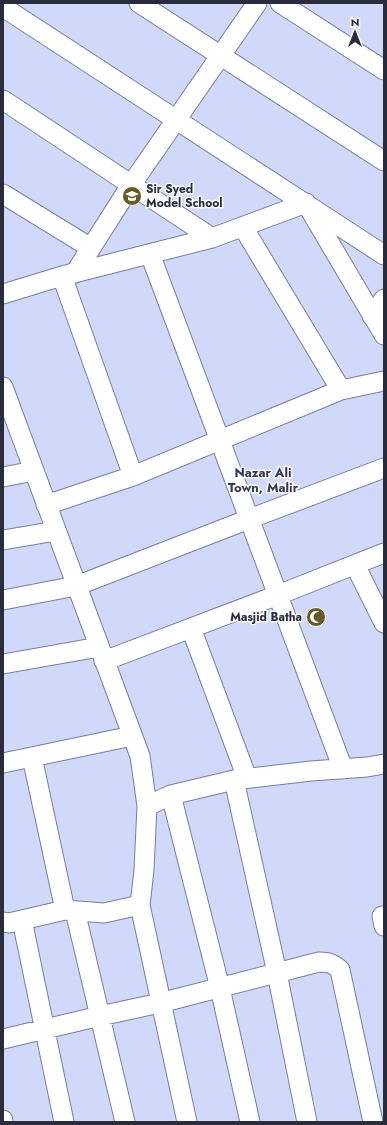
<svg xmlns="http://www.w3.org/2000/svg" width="387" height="1125" font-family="Jost,sans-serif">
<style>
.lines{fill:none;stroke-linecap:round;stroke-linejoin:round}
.minor-casing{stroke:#767ea4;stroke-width:21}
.minor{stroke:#fff;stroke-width:19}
.labels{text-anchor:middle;stroke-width:3;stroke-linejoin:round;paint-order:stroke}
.poi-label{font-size:12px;font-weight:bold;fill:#292c3c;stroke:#fcfcfc;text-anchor:start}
.neighbourhood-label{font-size:13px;font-weight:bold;fill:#33395b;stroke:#fcfcfc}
</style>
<rect width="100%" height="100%" fill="#d1d9fb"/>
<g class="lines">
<defs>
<path id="minor" d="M139 3 384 161
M280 3 384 70
M3 7 384 255
M3 100 212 238
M3 194 91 248
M243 227 341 390
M150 254 343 769
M75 273 131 185 257 3
M62 276 133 476
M3 294 62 276 212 238 306 203 384 335
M372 316 384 299
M3 387 140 756 147 806
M3 477 34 471
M46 505 133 476 341 390 384 381
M3 540 56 531
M355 565 384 623
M3 600 76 586 249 519 384 468
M191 628 247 778
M104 661 278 595 384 553
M3 664 99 647
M32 757 65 910
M3 763 132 736
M234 780 277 973 307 1122
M171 795 220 988 250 1122
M140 905 187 1122
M75 911 125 1122
M382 916 384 926
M22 920 64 1122
M3 922 9 923 65 910 104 913 140 905 144 870 147 806 171 795 234 780 311 771 367 767 384 764
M3 1039 100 1016 160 1003 319 962C328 962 333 963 340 970L373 1122
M3 1120V1122"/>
</defs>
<use href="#minor" class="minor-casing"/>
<use href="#minor" class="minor"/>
</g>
<defs>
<symbol id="school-disc" viewBox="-11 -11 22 22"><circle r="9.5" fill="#685b28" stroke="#fcfcfc"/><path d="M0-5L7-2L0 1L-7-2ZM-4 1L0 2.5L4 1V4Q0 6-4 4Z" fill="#fff"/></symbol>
<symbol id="mosque-disc" viewBox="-11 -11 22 22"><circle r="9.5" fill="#685b28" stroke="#fcfcfc"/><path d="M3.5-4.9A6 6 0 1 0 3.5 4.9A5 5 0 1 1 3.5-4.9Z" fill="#fff"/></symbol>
</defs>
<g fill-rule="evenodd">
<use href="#school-disc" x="121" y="185" width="22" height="22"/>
<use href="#mosque-disc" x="305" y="606" width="22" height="22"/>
</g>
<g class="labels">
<g class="poi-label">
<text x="146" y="193">Sir Syed<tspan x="146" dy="14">Model School</tspan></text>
<text x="302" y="621" text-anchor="end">Masjid Batha</text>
</g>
<g class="neighbourhood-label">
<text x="263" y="477">Nazar Ali<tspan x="263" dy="15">Town, Malir</tspan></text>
</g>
</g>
<rect width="387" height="1125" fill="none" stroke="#292c3c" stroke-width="8"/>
<g transform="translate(355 32)" stroke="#fcfcfc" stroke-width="3" paint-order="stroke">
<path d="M0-3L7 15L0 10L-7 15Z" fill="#292c3c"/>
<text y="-6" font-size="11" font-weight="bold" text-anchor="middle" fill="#292c3c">N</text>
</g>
</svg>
